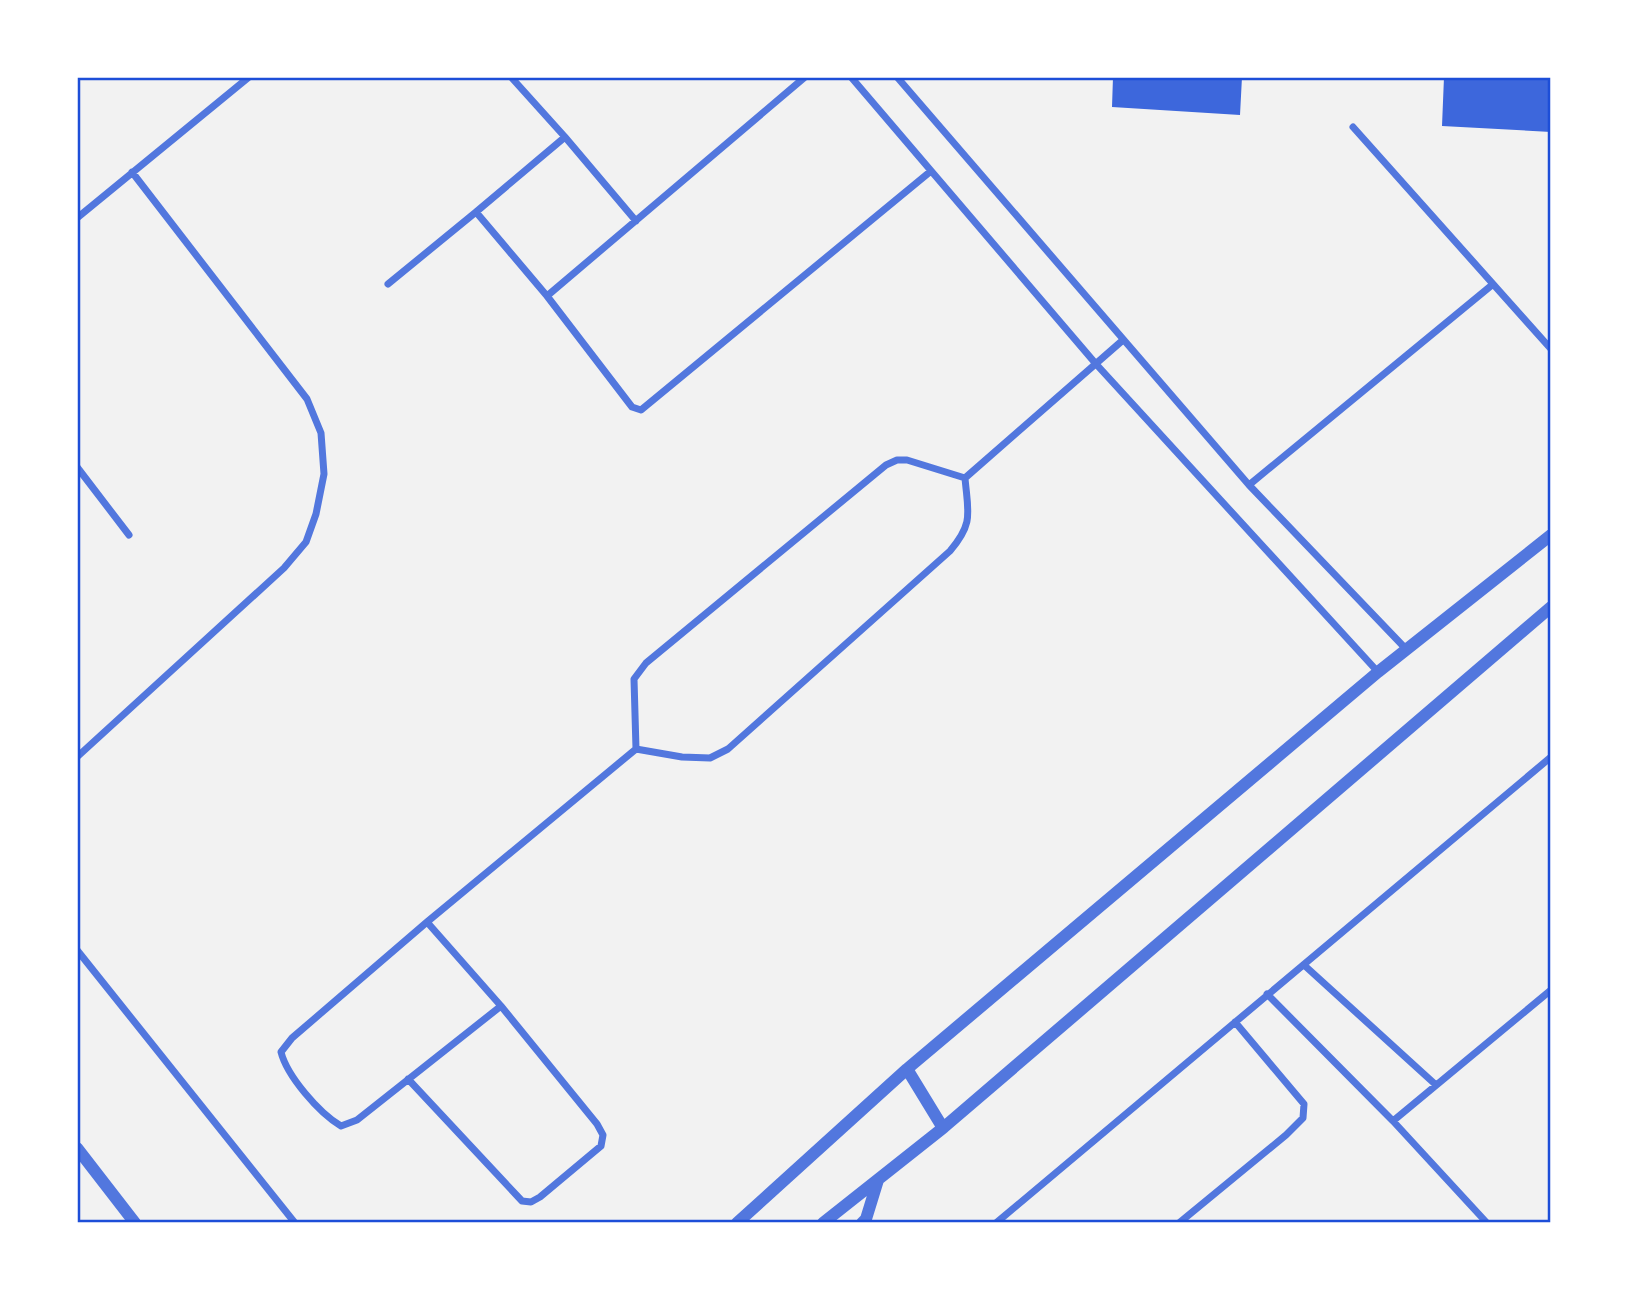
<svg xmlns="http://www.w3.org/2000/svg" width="1628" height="1300" font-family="Ubuntu,sans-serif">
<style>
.building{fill:#3d67dc}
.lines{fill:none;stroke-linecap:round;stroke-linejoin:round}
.minor{stroke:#5277de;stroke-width:7}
.tertiary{stroke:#5277de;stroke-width:12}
.neatline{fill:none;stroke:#1d4ed8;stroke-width:2.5}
</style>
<rect width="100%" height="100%" fill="#f2f2f2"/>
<path class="building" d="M1113 77H1242L1240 115 1112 107Z
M1444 77H1551V132L1442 126Z"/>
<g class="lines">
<path class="minor" d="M511 77 565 137
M851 77 1096 364 1378 672
M897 77 1249 485 1406 649
M1353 127 1551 349
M77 218 249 77
M636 221 565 137 476 212 547 296 805 77
M388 284 476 212
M547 296 632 407 641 410 931 171
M77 467 129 535
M965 478C968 513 974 523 950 551L728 749 710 758 682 757 636 749 634 679 646 663 886 465 897 460H907L965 478 1123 340
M1249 485 1492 285
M77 757 284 568 306 542 316 514 324 474 321 433 307 399 132 172
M427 922 501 1006 357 1120 341 1126C319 1113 287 1076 281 1052L292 1038 427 922 636 749
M77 950 295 1223
M1304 965 1436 1085
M1267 994 1393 1121 1487 1223
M408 1079 522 1201 531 1202 540 1197 601 1146 603 1135 597 1124 501 1006
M1393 1121 1551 990
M996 1223 1551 757
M1179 1223 1286 1135 1303 1118 1304 1104 1235 1022"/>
<path class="tertiary" d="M907 1069 943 1128
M77 1148 135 1223
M737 1223 907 1069 1378 672 1551 535
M823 1223 943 1128 1551 607
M862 1223 866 1219 878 1180"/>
</g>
<rect width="1628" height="1300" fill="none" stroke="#ffffff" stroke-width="158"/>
<rect x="79" y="79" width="1470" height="1142" class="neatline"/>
</svg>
